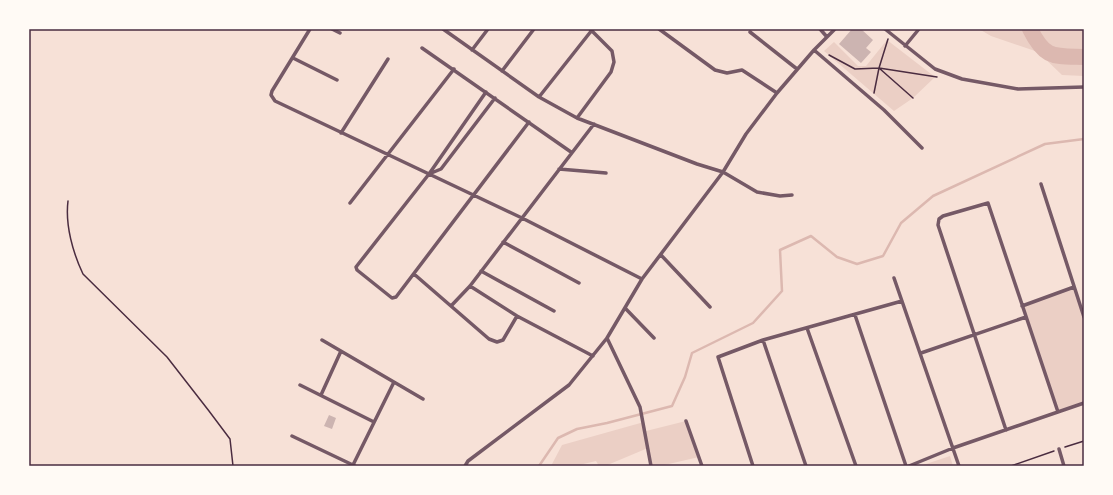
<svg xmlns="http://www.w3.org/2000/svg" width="1113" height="495" font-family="'Fira Sans',sans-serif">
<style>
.green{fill:#ebcfc5}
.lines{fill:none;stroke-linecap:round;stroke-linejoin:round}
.stream{stroke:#dcb8b0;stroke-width:2.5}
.river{stroke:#dcb8b0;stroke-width:16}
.building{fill:#ccb4b1}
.path{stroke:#4a2c40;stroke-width:1.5}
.minor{stroke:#755966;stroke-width:3.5}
.neatline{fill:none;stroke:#4a2c40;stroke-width:1.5}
</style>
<rect width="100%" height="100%" fill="#f7e1d7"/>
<path class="green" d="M979 29H1028L1043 54 1058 60H1084V76L1062 75 1038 52 991 36Z
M1034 29H1084V50L1053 51Z
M887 40 935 77 913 98 894 111 824 51 834 42 858 66H866Z
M1074 287 1084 317V403L1058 412 1022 306Z
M686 421 699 457 660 466H651L648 448 605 466H599L596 461 575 466H551L562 445 644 422 646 431Z
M950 456 953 466H920Z"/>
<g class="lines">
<path class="stream" d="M539 466 558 438 577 429 607 423 672 406 685 377 692 353 753 323 782 291 780 250 811 236 837 257 857 264 883 256 901 223 933 196 1045 144 1084 139"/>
<path class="river" d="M1030 29C1045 59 1053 56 1084 57"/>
</g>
<path class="building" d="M852 29H861L873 40 866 48 871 52 861 63 839 44Z
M329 415 336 418 332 429 324 426Z"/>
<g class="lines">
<path class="path" d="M829 55 855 69 879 68 937 77
M879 68 913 98
M874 93 879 68 888 39
M68 201C65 225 73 253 83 274L167 357 209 411 230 439 233 466
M1065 447 1084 441
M1011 466 1054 451"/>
<path class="minor" d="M310 29 272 91 271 95 275 101 522 218 642 279
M332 29 340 33
M443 29 539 97 577 118 697 164 723 172 757 192 780 196 792 195
M659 29 715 70 727 73 742 70 777 93
M820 29 827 37
M885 29 935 69 962 79 1018 89 1084 87
M750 32 797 69
M905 46 919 29
M422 48 571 152
M472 50 488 29
M814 50 884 110 922 148
M293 58 337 80
M502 71 534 29
M486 92 429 174 356 267 357 270 392 298 396 297 529 122
M539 97 592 30
M577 118 611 72 614 62 612 51 590 29
M341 133 388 59
M559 169 606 173
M429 174 441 169 495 98
M1041 184 1084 317
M350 203 454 69
M503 242 579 283
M661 255 710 307
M481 271 554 311
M414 274 489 339 497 342 503 340 517 316
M894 278 959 466
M470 286 517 316 593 356
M451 306 470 286 594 124
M1022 306 1074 287
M625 308 654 338
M855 315 906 466
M807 328 856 466
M607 338 640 407 651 466
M322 340 423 399
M763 340 806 466
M921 353 1026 317
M300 385 374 422
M321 395 341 351
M686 421 702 466
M1006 430 938 225 939 219 943 216 988 203 1058 412
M292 436 355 466
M1059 449 1064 466
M353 465 394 382
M465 466 468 461 569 385 607 338 642 279 723 172 746 134 777 93 814 50 835 29
M753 466 718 357 763 340 902 301
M909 466 953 448 1084 403"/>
</g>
<rect width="1113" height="495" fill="none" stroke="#fffaf5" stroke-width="60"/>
<rect x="30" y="30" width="1053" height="435" class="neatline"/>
</svg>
